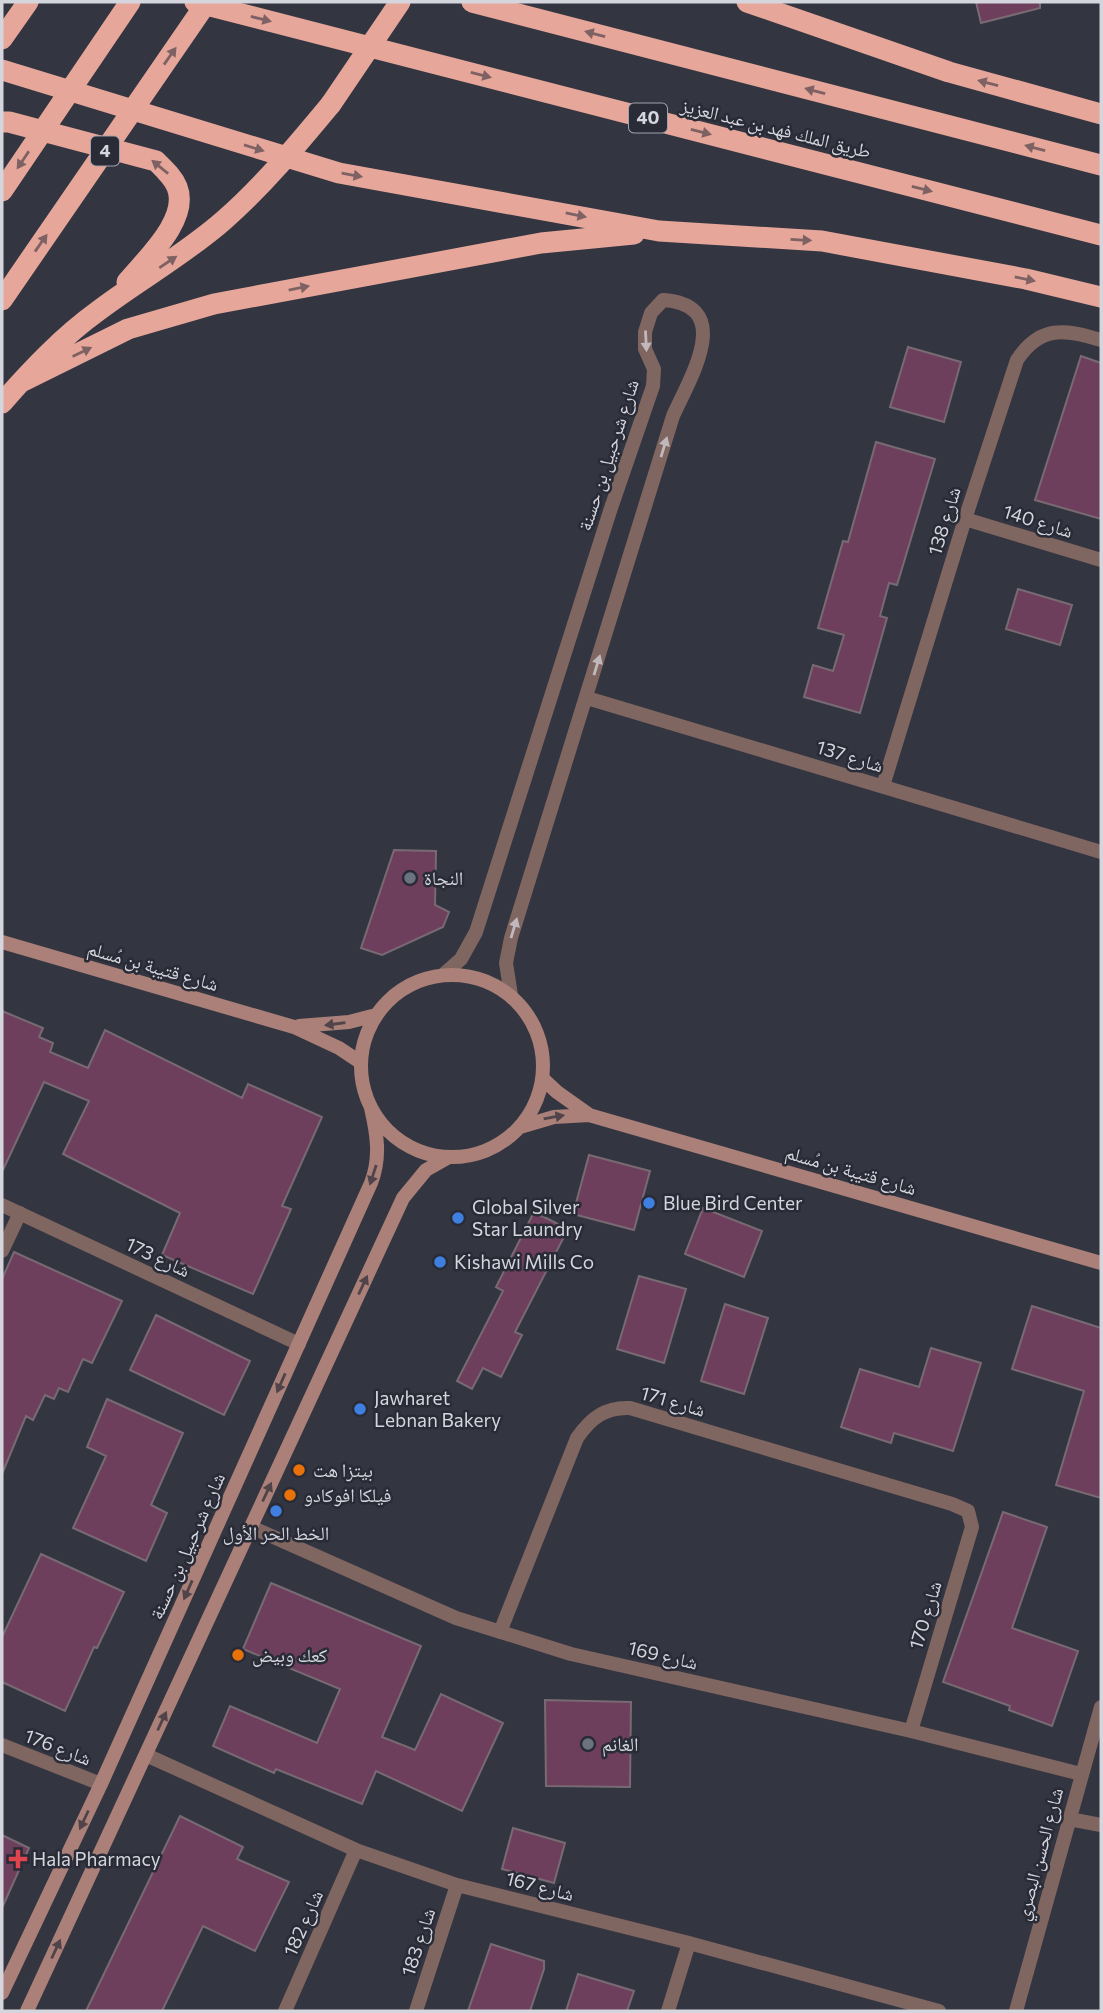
<svg xmlns="http://www.w3.org/2000/svg" width="1103" height="2013" font-family="Commissioner,'Noto Naskh Arabic',sans-serif">
<style>
.building{fill:#6e3f5d;stroke:#786a73;stroke-width:2}
.lines{fill:none;stroke-linecap:round;stroke-linejoin:round}
.street{stroke:#806661;stroke-width:14}
.secondary{stroke:#aa8078;stroke-width:14}
.highway{stroke:#e6a699;stroke-width:21}
.highway-bridge{stroke:#e6a699;stroke-width:21}
.oneway{fill:#7e6263}
.oneway2{fill:#bfb9be}
.oneway3{fill:#50444a}
.worship-dot{fill:#6b7280;stroke:#292b37;stroke-width:2.5}
.shop-dot{fill:#3f7fe0;stroke:#292b37;stroke-width:2.5}
.food-dot{fill:#e8710a;stroke:#292b37;stroke-width:2.5}
.health-dot{fill:#e0444e;stroke:#292b37;stroke-width:2.5}
.labels{text-anchor:middle;stroke-width:5;stroke-linejoin:round;paint-order:stroke}
.shield{fill:#292b37;stroke:#a1a2ab;stroke-width:2}
.shield-label{font-size:18px;font-weight:bold;fill:#d4d5dd}
.street-label{font-size:19px;fill:#d4d5dd;stroke:#292b37}
.poi-label{font-size:19px;fill:#d4d5dd;stroke:#292b37;text-anchor:start}
</style>
<rect width="100%" height="100%" fill="#333541"/>
<path class="building" d="M976 2H1040V8L981 23Z
M908 347 961 362 944 422 890 407Z
M1081 356 1101 363V519L1035 500Z
M876 442 935 459 897 585 889 583 880 616 887 618 860 713 804 697 813 665 833 671 844 635 818 628 843 541 848 542Z
M1018 589 1072 605 1060 645 1006 629Z
M394 850 436 851 435 905 449 912 443 927 382 955 361 948Z
M2 1011 43 1028 39 1037 53 1043 50 1052 88 1068 105 1030 242 1098 248 1084 322 1117 282 1206 291 1209 253 1294 162 1255 180 1213 63 1154 89 1101 44 1082 2 1172Z
M589 1155 650 1171 634 1230 573 1214Z
M703 1208 762 1231 744 1277 685 1254Z
M534 1212 568 1229 515 1332 522 1335 501 1377 483 1368 472 1389 457 1381 503 1291 496 1287Z
M14 1252 122 1301 92 1363 83 1359 68 1392 59 1388 54 1399 45 1395 33 1420 26 1416 2 1474V1279Z
M639 1276 686 1289 664 1363 617 1349Z
M725 1304 768 1318 744 1394 701 1381Z
M1032 1306 1101 1328V1498L1056 1485 1084 1391 1012 1369Z
M156 1315 250 1361 224 1415 130 1370Z
M931 1348 981 1363 953 1451 894 1433 891 1443 841 1427 860 1369 919 1387Z
M107 1399 183 1433 151 1505 167 1513 146 1561 73 1528 106 1456 87 1447Z
M1003 1512 1047 1527 1012 1628 1078 1651 1052 1726 1009 1710 1010 1706 943 1682Z
M41 1554 124 1592 97 1648 94 1647 65 1711 2 1682V1637Z
M271 1583 421 1646 382 1737 415 1750 441 1694 503 1723 462 1811 376 1771 362 1804 276 1769 274 1773 213 1746 230 1706 317 1743 340 1689 243 1649Z
M545 1700 631 1702 630 1787 546 1786Z
M180 1816 243 1847 237 1859 289 1882 255 1951 203 1926 162 2011H86Z
M513 1828 565 1843 554 1883 502 1869Z
M2 1835 29 1848 2 1908Z
M491 1944 544 1961V1969L530 2011H468Z
M578 1974 634 1991 627 2011H566Z"/>
<g class="lines">
<path class="street" d="M965 519 1101 560
M587 698 1101 852
M883 786 965 519 1017 360C1040 325 1065 329 1101 340
M444 974 461 959 476 932 611 508 653 386 654 369 645 349V332L651 313 663 300C736 305 690 378 673 416L511 938 506 963 511 995
M2 1205 299 1344
M2 1251 20 1213
M251 1527 456 1618 571 1654 911 1731 1081 1774
M500 1632 577 1438C591 1418 605 1407 630 1408L952 1504 968 1511 972 1527 911 1731
M2 1745 101 1784
M146 1755 356 1850 457 1885 689 1943 939 2011
M1069 1819 1101 1825
M285 2011 356 1850
M416 2011 457 1885
M668 2011 689 1943
M1016 2011 1101 1707"/>
<path class="secondary" d="M2 942 294 1027 339 1048 360 1062
M361 1066a91 91 0 1 1 182 0a91 91 0 1 1-182 0Z
M299 1026 349 1022 376 1015
M543 1079 557 1092 588 1114
M520 1127 554 1117 589 1115 1101 1263
M2 1993 101 1784 371 1183C381 1157 377 1134 371 1108
M27 2011 403 1198 426 1170 449 1157"/>
<path class="highway" d="M195 2 1101 235
M472 2 1101 165
M747 2 949 72 1101 114
M2 39 28 2
M2 70 339 173 659 231 822 241 1026 279 1101 297
M2 122H9L156 161C164 169 173 177 177 187 190 219 146 259 127 282
M21 382 128 329 214 304 541 243 634 234
M2 403C31 370 62 337 98 311 139 280 184 255 223 221 263 186 297 145 331 104"/>
<path class="highway-bridge" d="M331 104 400 2
M2 191 130 2
M2 300 207 2"/>
</g>
<defs><path id="oneway-solid" d="M-6-.8H1V-3.2L6.5 0L1 3.2V.8H-6Z" transform="scale(1.75)"/></defs>
<g class="oneway">
<use href="#oneway-solid" transform="translate(261 19) rotate(14)"/>
<use href="#oneway-solid" transform="translate(595 34) rotate(-165)"/>
<use href="#oneway-solid" transform="translate(170 56) rotate(-55)"/>
<use href="#oneway-solid" transform="translate(481 75) rotate(14)"/>
<use href="#oneway-solid" transform="translate(988 83) rotate(-165)"/>
<use href="#oneway-solid" transform="translate(815 91) rotate(-165)"/>
<use href="#oneway-solid" transform="translate(701 132) rotate(14)"/>
<use href="#oneway-solid" transform="translate(254 148) rotate(17)"/>
<use href="#oneway-solid" transform="translate(1035 148) rotate(-165)"/>
<use href="#oneway-solid" transform="translate(23 160) rotate(124)"/>
<use href="#oneway-solid" transform="translate(160 167) rotate(-141)"/>
<use href="#oneway-solid" transform="translate(352 175) rotate(10)"/>
<use href="#oneway-solid" transform="translate(922 189) rotate(14)"/>
<use href="#oneway-solid" transform="translate(576 215) rotate(11)"/>
<use href="#oneway-solid" transform="translate(801 240) rotate(3)"/>
<use href="#oneway-solid" transform="translate(41 243) rotate(-55)"/>
<use href="#oneway-solid" transform="translate(168 262) rotate(-34)"/>
<use href="#oneway-solid" transform="translate(1025 279) rotate(12)"/>
<use href="#oneway-solid" transform="translate(299 288) rotate(-11)"/>
<use href="#oneway-solid" transform="translate(82 352) rotate(-26)"/>
</g>
<g class="oneway2">
<use href="#oneway-solid" transform="translate(646 341) rotate(87)"/>
<use href="#oneway-solid" transform="translate(664 447) rotate(-73)"/>
<use href="#oneway-solid" transform="translate(597 665) rotate(-73)"/>
<use href="#oneway-solid" transform="translate(514 928) rotate(-73)"/>
</g>
<g class="oneway3">
<use href="#oneway-solid" transform="translate(335 1024) rotate(172)"/>
<use href="#oneway-solid" transform="translate(554 1117) rotate(-10)"/>
<use href="#oneway-solid" transform="translate(373 1175) rotate(108)"/>
<use href="#oneway-solid" transform="translate(363 1285) rotate(-65)"/>
<use href="#oneway-solid" transform="translate(281 1383) rotate(114)"/>
<use href="#oneway-solid" transform="translate(267 1492) rotate(-65)"/>
<use href="#oneway-solid" transform="translate(188 1590) rotate(114)"/>
<use href="#oneway-solid" transform="translate(162 1721) rotate(-65)"/>
<use href="#oneway-solid" transform="translate(84 1820) rotate(115)"/>
<use href="#oneway-solid" transform="translate(56 1949) rotate(-65)"/>
</g>
<g class="worship-dot">
<circle cx="410" cy="878" r="7"/>
<circle cx="588" cy="1744" r="7"/>
</g>
<g class="shop-dot">
<circle cx="649" cy="1203" r="7"/>
<circle cx="458" cy="1218" r="7"/>
<circle cx="440" cy="1262" r="7"/>
<circle cx="360" cy="1409" r="7"/>
<circle cx="276" cy="1511" r="7"/>
</g>
<g class="food-dot">
<circle cx="299" cy="1470" r="7"/>
<circle cx="290" cy="1495" r="7"/>
<circle cx="238" cy="1655" r="7"/>
</g>
<path class="health-dot" d="M14.5 1848.5h7v7h7v7h-7v7h-7v-7h-7v-7h7z"/>
<g class="labels">
<g class="shield">
<rect x="629" y="103.5" width="38" height="29" rx="5"/>
<rect x="91" y="136.5" width="28" height="29" rx="5"/>
</g>
<g class="shield-label">
<text x="648" y="124">40</text>
<text x="105" y="157">4</text>
</g>
<g class="street-label">
<text transform="translate(776 128) rotate(14)" y="7">طريق الملك فهد بن عبد العزيز</text>
<text transform="translate(608 455) rotate(-72)" y="7">شارع شرحبيل بن حسنة</text>
<text transform="translate(944 521) rotate(-73)" y="7">شارع 138</text>
<text transform="translate(1038 521) rotate(17)" y="7">شارع 140</text>
<text transform="translate(850 756) rotate(17)" y="7">شارع 137</text>
<text transform="translate(153 966) rotate(16)" y="7">شارع قتيبة بن مُسلم</text>
<text transform="translate(851 1170) rotate(16)" y="7">شارع قتيبة بن مُسلم</text>
<text transform="translate(158 1257) rotate(25)" y="7">شارع 173</text>
<text transform="translate(673 1401) rotate(16)" y="7">شارع 171</text>
<text transform="translate(187 1546) rotate(-66)" y="7">شارع شرحبيل بن حسنة</text>
<text transform="translate(925 1615) rotate(-73)" y="7">شارع 170</text>
<text transform="translate(663 1655) rotate(13)" y="7">شارع 169</text>
<text transform="translate(58 1747) rotate(21)" y="7">شارع 176</text>
<text transform="translate(1039 1854) rotate(-75)" y="7">شارع الحسن البصري</text>
<text transform="translate(540 1886) rotate(14)" y="7">شارع 167</text>
<text transform="translate(303 1923) rotate(-66)" y="7">شارع 182</text>
<text transform="translate(418 1942) rotate(-72)" y="7">شارع 183</text>
</g>
<g class="poi-label">
<text x="424" y="885">النجاة</text>
<text x="663" y="1210">Blue Bird Center</text>
<text x="472" y="1214">Global Silver<tspan x="472" dy="22">Star Laundry</tspan></text>
<text x="454" y="1269">Kishawi Mills Co</text>
<text x="374" y="1405">Jawharet<tspan x="374" dy="22">Lebnan Bakery</tspan></text>
<text x="313" y="1477">بيتزا هت</text>
<text x="304" y="1502">فيلكا افوكادو</text>
<text x="276" y="1540" text-anchor="middle">الخط الحر الأول</text>
<text x="252" y="1662">كعك وبيض</text>
<text x="602" y="1751">الغانم</text>
<text x="32" y="1866">Hala Pharmacy</text>
</g>
</g>
<rect width="1103" height="2013" fill="none" stroke="#d4d5dd" stroke-width="7"/>
</svg>
